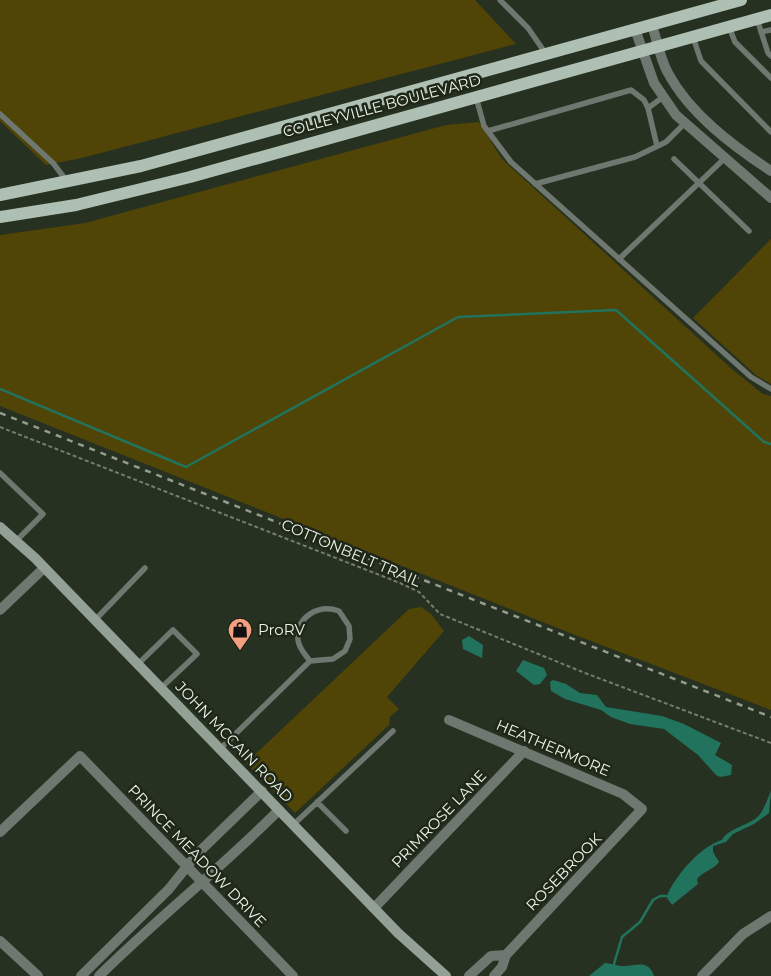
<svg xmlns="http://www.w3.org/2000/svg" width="771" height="976" font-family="Montserrat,sans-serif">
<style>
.green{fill:#504406}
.water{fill:#21735d}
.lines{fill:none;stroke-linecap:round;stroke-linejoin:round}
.stream{stroke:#21735d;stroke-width:2.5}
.path{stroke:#747d6e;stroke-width:2;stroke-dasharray:4 2.5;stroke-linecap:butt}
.service{stroke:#6e7770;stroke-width:5.5}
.minor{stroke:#6e7770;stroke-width:10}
.secondary{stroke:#93a096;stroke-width:10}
.primary{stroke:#aec0b3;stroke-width:12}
.rail{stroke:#949c8f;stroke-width:2.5;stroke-dasharray:6 6;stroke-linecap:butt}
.labels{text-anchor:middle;stroke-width:5;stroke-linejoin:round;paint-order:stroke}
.street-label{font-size:15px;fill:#ecf3e8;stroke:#1e2718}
.poi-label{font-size:15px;fill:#ecf3e8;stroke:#1e2718;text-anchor:start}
</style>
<rect width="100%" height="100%" fill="#273121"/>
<path class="green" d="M0 0H475L516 44 82 158 46 165 0 121Z
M479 122 502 159 733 370 763 394 771 396V710L570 633 0 406V235L85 223 446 125Z
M771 239V384L757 376 693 318Z
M421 607 431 614 444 631 387 697 399 709 390 717 389 725 295 813 246 763 409 609Z"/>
<path class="water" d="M469 636 483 645 482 658 463 649 462 640Z
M523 660 544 668 547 675 540 684 534 685 516 671Z
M553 680 566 684 580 693 597 695 606 707 662 716 684 724 721 743 715 755 732 765 731 775 720 777 716 775 698 755 664 729 630 724 611 717 601 710 565 699 551 691 550 682Z
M771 791 769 813 754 824 733 834 726 842 713 846V852L719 862C713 870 704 871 697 879L698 884 672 905 667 898 668 893C678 873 701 846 722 840 728 829 745 826 755 819 764 813 767 799 771 791Z
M605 963C611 963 616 966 622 966 635 967 648 958 654 976H589Z"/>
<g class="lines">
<path class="stream" d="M0 389 186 467 458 317 616 310 764 442 771 444
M614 964 622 937 640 922 653 900 660 896H668"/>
<path class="path" d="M0 427 400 583 419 592 440 614 585 673 771 743"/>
<path class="service" d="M500 0 528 28 546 54
M757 19 768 53 771 56
M729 27 735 42 771 78
M761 32 771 30
M693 37 701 61 771 132
M476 97 484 126 511 162 751 377 771 389
M648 108 657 146
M0 114 53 163 66 180
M488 131 631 90 644 100 648 108 663 97
M674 159 749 231
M535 184 635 157 666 142 685 123
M619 259 725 158
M0 473 43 514 16 541
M95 620 145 568
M138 664 173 630 197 654 161 688
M220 749 310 661 333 659 345 651 350 639 349 626 339 611C319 604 296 616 298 640 299 649 305 654 310 661
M317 802 346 831
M293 825 393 731"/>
<path class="minor" d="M652 25C657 40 660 59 668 73 690 114 733 146 771 171
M635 29 654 83 676 115 771 198
M0 610 44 568
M449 720 623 794 642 809 506 955 502 967 494 976
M0 832 80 756 293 976
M375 907 524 751
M0 941 38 976
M81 976 169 889 197 854 262 791
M99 976C157 919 221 868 279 810
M469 976 491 956 506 955
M702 976 743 934 771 916"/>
<path class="secondary" d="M0 527 35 558 398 933 446 976"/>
<path class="primary" d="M0 195 141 166 741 0
M0 217 76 205 190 177 771 15"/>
<path class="rail" d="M0 413 771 717"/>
</g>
<defs>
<symbol id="shop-pin" viewBox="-11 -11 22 30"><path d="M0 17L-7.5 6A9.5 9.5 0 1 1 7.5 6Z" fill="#f3a081" stroke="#1e2718"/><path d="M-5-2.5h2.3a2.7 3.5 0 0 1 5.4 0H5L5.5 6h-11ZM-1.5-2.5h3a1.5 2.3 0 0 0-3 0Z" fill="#111"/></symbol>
</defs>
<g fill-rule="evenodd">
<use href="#shop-pin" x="226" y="616" width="28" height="38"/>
</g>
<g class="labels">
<g class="street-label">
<text transform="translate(382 106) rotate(-15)" y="5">COLLEYVILLE BOULEVARD</text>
<text transform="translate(351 553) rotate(23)" y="5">COTTONBELT TRAIL</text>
<text transform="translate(234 742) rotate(46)" y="5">JOHN MCCAIN ROAD</text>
<text transform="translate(553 748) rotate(23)" y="5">HEATHERMORE</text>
<text transform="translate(439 819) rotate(-46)" y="5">PRIMROSE LANE</text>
<text transform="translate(197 856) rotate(46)" y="5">PRINCE MEADOW DRIVE</text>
<text transform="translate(564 872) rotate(-46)" y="5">ROSEBROOK</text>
</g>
<g class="poi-label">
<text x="258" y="635">ProRV</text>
</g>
</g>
</svg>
